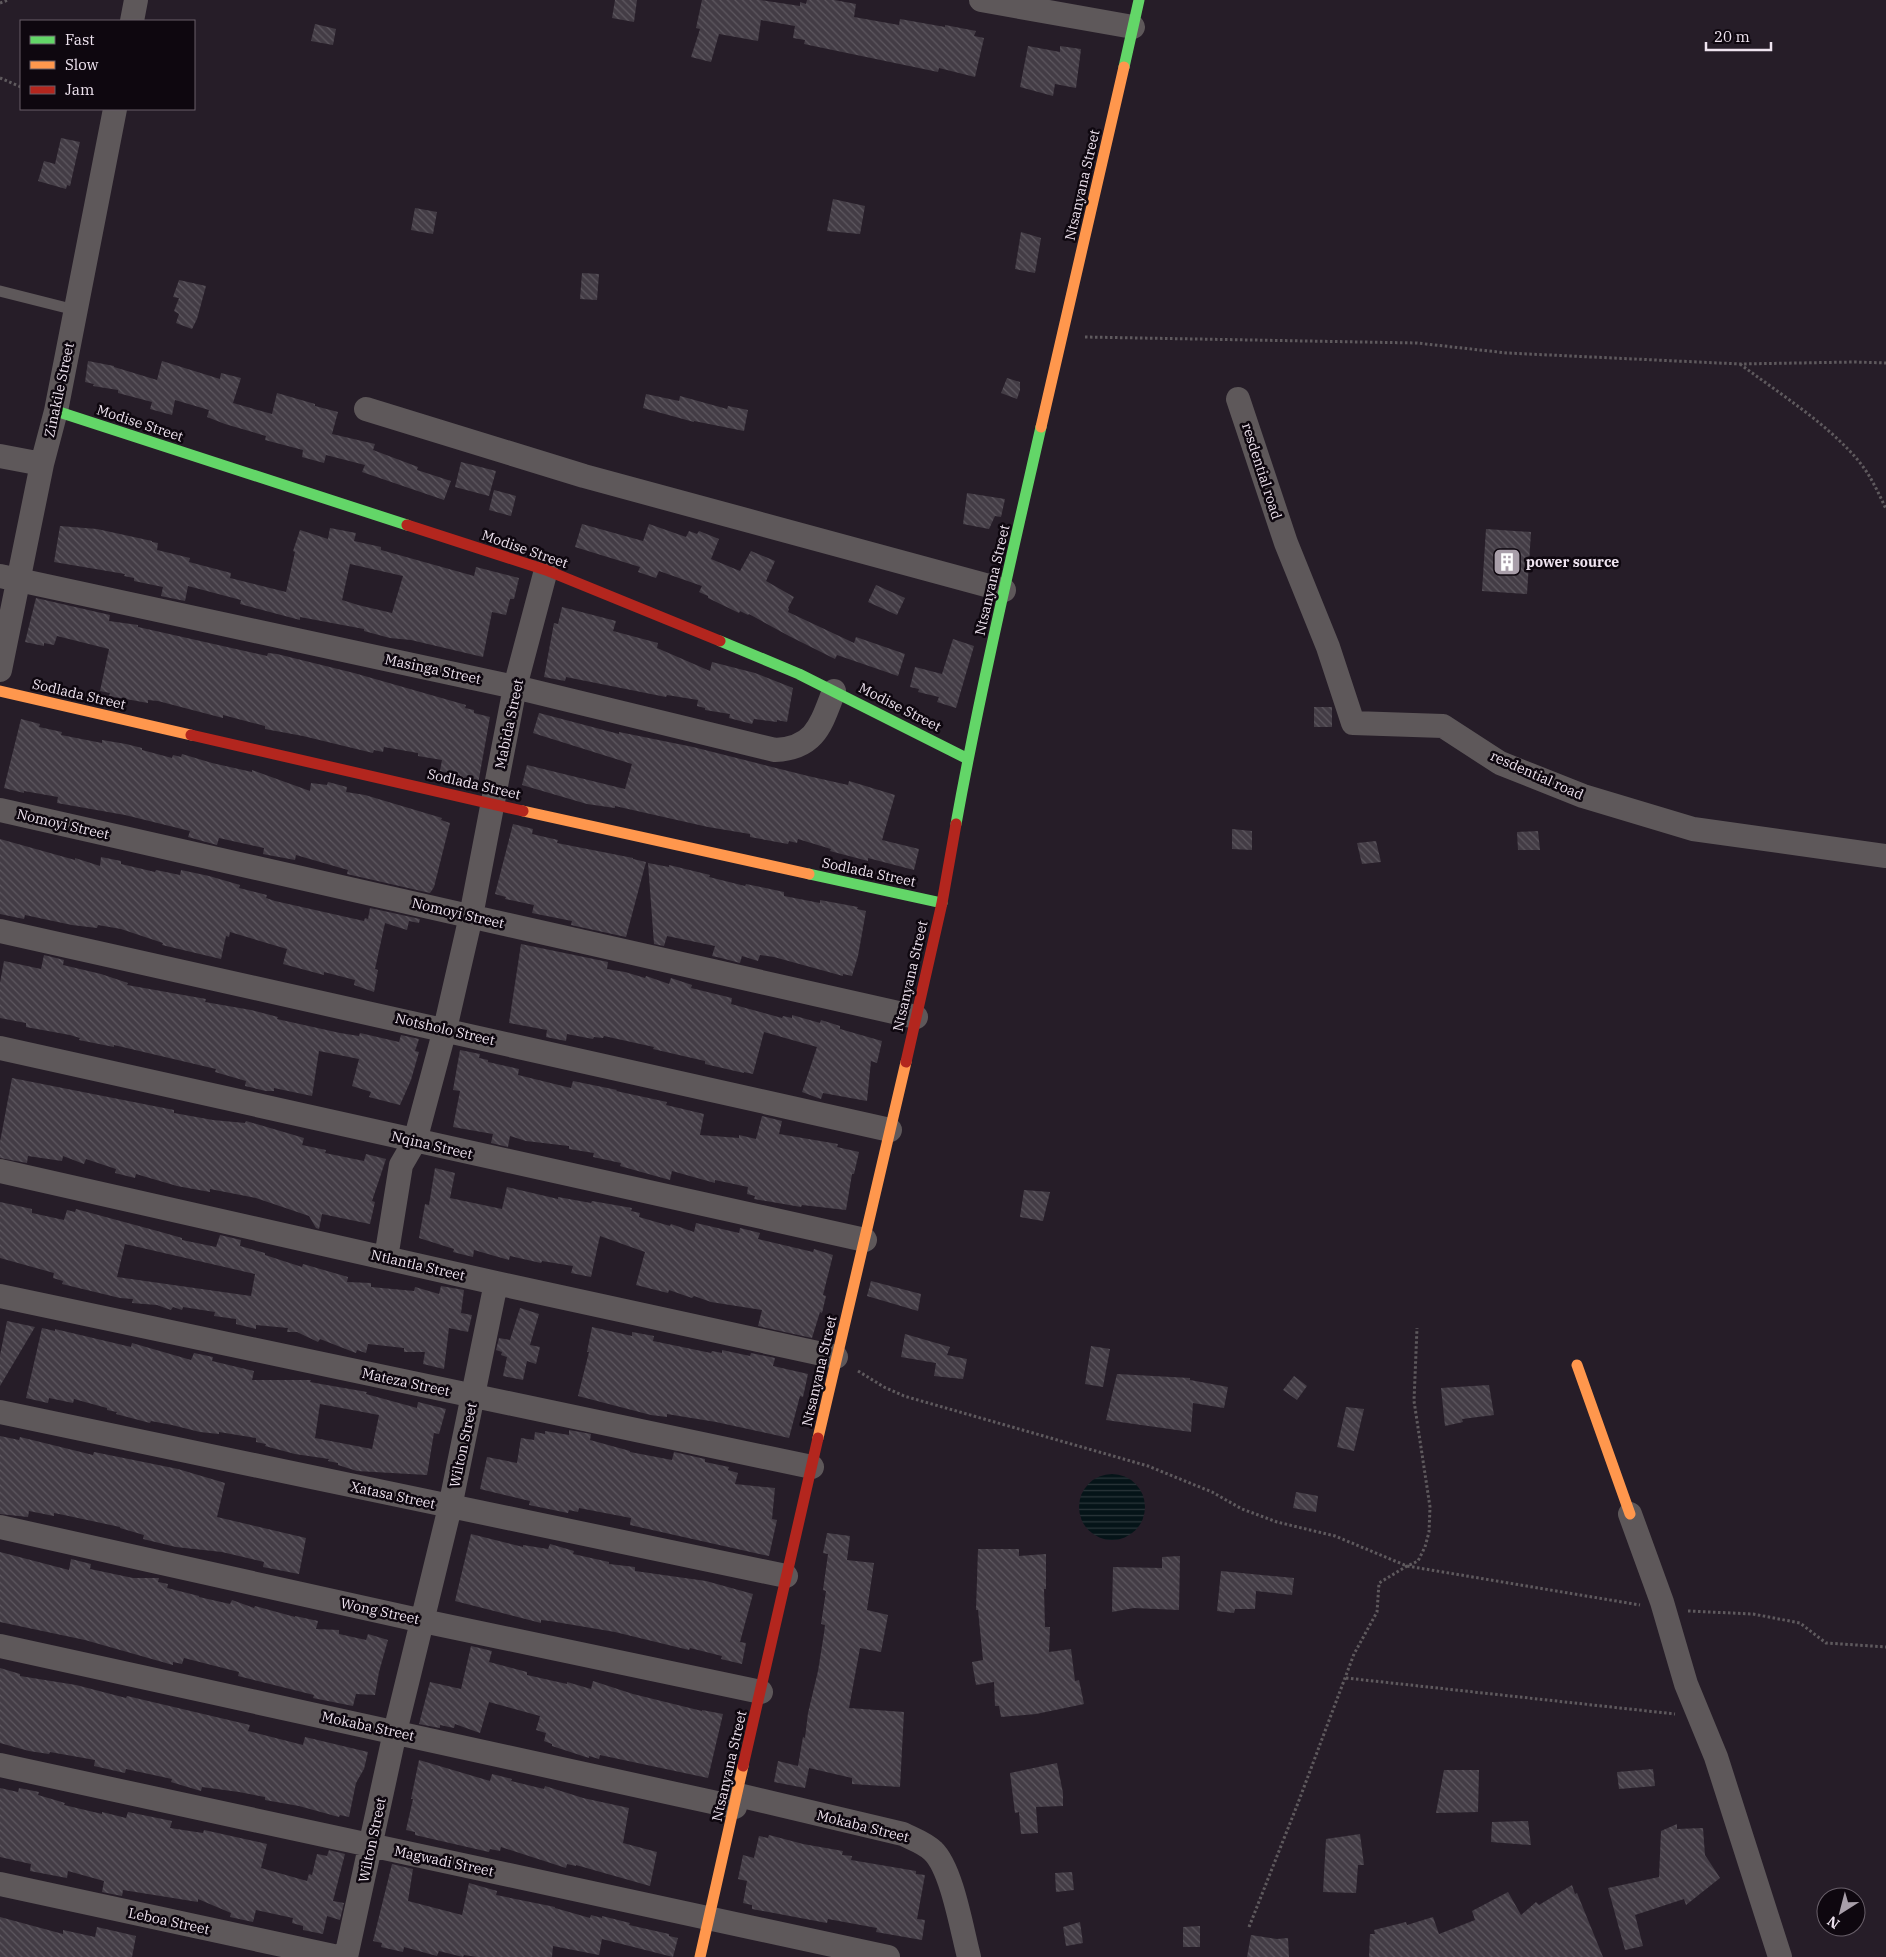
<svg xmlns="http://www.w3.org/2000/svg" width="1886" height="1957" font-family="'IBM Plex Serif',serif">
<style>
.water{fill:url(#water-rules)}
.building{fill:url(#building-back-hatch);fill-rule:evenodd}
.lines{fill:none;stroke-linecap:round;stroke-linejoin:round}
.path{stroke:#5f5a5e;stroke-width:3;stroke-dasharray:2.5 2.5;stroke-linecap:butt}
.lane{stroke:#5e585a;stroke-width:11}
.street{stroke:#5e585a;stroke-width:24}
.fast{stroke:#63d668;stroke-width:11}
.slow{stroke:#ff974d;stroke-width:11}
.jam{stroke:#b3261e;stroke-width:11}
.labels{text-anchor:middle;stroke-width:5;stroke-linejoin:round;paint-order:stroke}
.street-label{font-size:14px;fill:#eee3ef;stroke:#0e070f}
.poi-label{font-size:14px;font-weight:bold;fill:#eee3ef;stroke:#0e070f;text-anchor:start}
</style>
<defs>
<pattern id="water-rules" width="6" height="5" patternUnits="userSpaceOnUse" patternTransform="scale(1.25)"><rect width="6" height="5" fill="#051418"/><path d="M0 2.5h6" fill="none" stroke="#2a363a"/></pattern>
<pattern id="building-back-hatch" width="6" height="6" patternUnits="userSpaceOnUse" patternTransform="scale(1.25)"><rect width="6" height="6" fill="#433c45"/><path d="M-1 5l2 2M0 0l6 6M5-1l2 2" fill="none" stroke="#5e5860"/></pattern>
</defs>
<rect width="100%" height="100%" fill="#261d28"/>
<path class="water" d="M1079 1507a33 33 0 1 1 66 0a33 33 0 1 1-66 0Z"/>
<path class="building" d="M615 0H637L634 22 612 18Z
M702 0H760L800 6V2L806 4 807 0H834L856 4 854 17 899 25 900 19 945 27V25L976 31 974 36 984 38 975 77 939 68 938 72 804 44 805 40 793 38 795 26 761 20 758 41 719 34 711 62 691 57 700 29 696 28Z
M315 24 336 29 333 45 311 41Z
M1028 46 1060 52V46L1081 49 1076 88 1055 84 1053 96 1020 87Z
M61 138 80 142 70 186 67 185 66 189 38 181 44 161 55 164Z
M833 199 865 206 860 234 827 231Z
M415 208 437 212 433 234 411 230Z
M1021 232 1041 238 1035 273 1015 269Z
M582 273 599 274 597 300 580 299Z
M179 280 206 286 197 319 192 329 176 323 179 314 174 311 179 298 173 297Z
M88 361 114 366V367L157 380 162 361 220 379 221 373 241 378 233 403 272 414 277 393 315 404V406L338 412 332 434 375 444 373 450 418 467 417 470 451 481 444 500 362 472 365 465 326 455 324 463 302 457 303 450 265 440 266 436 225 424 207 417 209 410 175 400 172 415 150 409 152 402 118 393V390L93 386 94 384 85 382Z
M1007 378 1020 382V390L1017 399 1001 393Z
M646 394 679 401 680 396 727 409 728 406 748 410 744 431 694 421V422L643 408Z
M461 462 496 471 489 496 455 487Z
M494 490 516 496 511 516 489 510Z
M967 493 1005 499 1001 517 995 516 989 529 963 524Z
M582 524 643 541 649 524 686 537 689 531 697 534 699 531 719 539 711 559 740 571 751 551 775 561 766 581 794 597 788 608 789 609 788 612 854 643 856 637 905 654 898 676 837 655 835 659 789 636 749 614 748 615 740 611 739 613 708 598V596L699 592 702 586 659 571 656 578 638 572 640 567 575 547Z
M60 526 97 529 152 541V542L158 543 157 550 190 558 189 562 231 573 230 578 286 592 295 552 293 551 300 530 328 539 330 528 356 533 354 541 381 547V550L474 576 476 567 519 578 514 599H510L506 615 492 612 483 657 411 640 390 638 364 631V629L300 617V620L240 604 241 600 188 586 185 601 161 596 163 587 134 581V578L124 576 125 574 54 562ZM350 564 403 576 392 613 358 605 342 600Z
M1486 529 1531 532 1527 594 1482 591Z
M876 585 905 598 897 615 868 602Z
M36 598 110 615 109 621 138 625V627L267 656 268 653 277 654 354 673 466 705 465 708 474 710V713L490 717 478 784 459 780 460 775 440 771 442 760 418 756V753L384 747 383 752 374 750 373 753 303 736 265 729V726L223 715V718L158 701 148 700V703L109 696 110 693 100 691 109 649 57 636 54 645 44 643V646L25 642Z
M562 607 616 621 613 631 658 643 657 648 710 671 712 662 755 673 793 688 787 722 777 720V722L754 719 752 724 729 718 730 714 705 710V708L697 706 698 700 667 695 666 697 566 677 565 681 544 677 554 623 558 624Z
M953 639 974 646 956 708 937 702 939 697 918 692 919 689 910 687 915 667 942 674Z
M1314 707H1332V727H1314Z
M539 713 619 734V732L693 747 808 776 848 785 849 781 895 795 882 840 919 849 914 870 868 858V861L830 851 831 849 798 839 797 843 789 841 788 844 750 837V834L708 827 615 806V808L587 804 522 785 527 765 625 789 632 764 533 733Z
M21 719 40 724 39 727 62 732 61 735 102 743V740L126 744 142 748V750L172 758 173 755 181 757 182 754 212 763 252 772V770L310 791 311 783 327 785 328 782 347 787 346 792 365 795 442 818 441 820 450 823 434 887 430 893 347 874 348 870 296 855 295 860 263 854 264 848 219 838 217 845 188 837 190 831 125 815 57 803 58 797 24 791V793L4 788Z
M513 824 533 829 532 834 558 840 557 843 633 858V859L646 862 626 937 571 925 572 921 532 913 534 905 505 899 506 897 495 894Z
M1232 829 1252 831V850L1232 849Z
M1538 831 1540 850H1518L1517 832Z
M0 839 75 860V858L100 866 101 857 121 861V864L155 872 156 870 180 875 181 870 209 876 240 885 239 888 267 895 266 898 275 901 364 921 365 918 368 919 370 908 420 919 419 923 409 921 407 930 385 923 375 969 378 970 374 992 354 985 355 980 324 972V975L283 964 287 949 230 932 229 937 226 936 221 959 162 945 163 943 121 929 98 925 97 928 72 925 25 915 24 919 0 914Z
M1376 841 1381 862 1362 864 1357 843Z
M648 863 669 867V865L710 875 709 877 745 886 746 884 784 892V896L820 903V900L858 907 857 909 866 911 858 956 852 976 843 974V976L774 957 760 955 758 961 742 956 740 963 721 958 712 956 715 946 667 936 664 946 654 944Z
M521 944 608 962 607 969 625 972 645 978 646 976 669 984 671 978 692 985 691 988 732 998 731 1004 782 1018 783 1016 792 1018V1015L820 1023 821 1020 840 1026V1029L882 1041 877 1063 871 1061 867 1101 823 1093 821 1099 802 1092 817 1047 764 1032 753 1074 744 1072V1073L705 1064V1061L653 1049 654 1047 604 1036 603 1038 594 1037 593 1039 567 1034 566 1041 546 1037 547 1030 509 1023Z
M44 955 64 960 63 965 101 974 128 983 127 985 206 999 205 1002 251 1010 278 1017 277 1019 340 1033 359 1036 360 1033 399 1042 401 1035 419 1039 415 1051 419 1052 411 1080 400 1105 369 1097 371 1092 352 1086 359 1059 319 1051 312 1096 274 1088V1091H266L245 1086 246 1081 215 1072 216 1069 114 1045V1047L79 1040 80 1038 70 1035 26 1027V1023L0 1018V983L4 961 41 969Z
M460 1050 480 1054 479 1058 488 1060V1062L519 1069 518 1075 571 1088 573 1081 617 1090 616 1091 667 1102 666 1105 704 1114 700 1135 739 1138V1135L756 1139 762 1116 782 1121 779 1134 838 1144 837 1147 859 1152 854 1174H852L846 1210 802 1205 801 1207 754 1199 755 1196 747 1194 748 1187 715 1180V1183L672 1171 670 1180 620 1166 621 1163 593 1157 594 1153 569 1149V1146L526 1141 510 1136 508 1147 491 1143 493 1134 453 1127 460 1091 453 1090Z
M12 1078 174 1110V1113L213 1120 245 1123 246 1121 304 1138 302 1145 326 1150 325 1153 364 1161 366 1154 386 1159 372 1201 375 1202 370 1224 322 1214 319 1229 316 1228 309 1216 256 1198 210 1189V1192L177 1186 136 1174 135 1178 115 1173 116 1169 86 1159 84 1164 63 1156 62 1161 28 1156 27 1163 0 1158V1142Z
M435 1168 455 1173 450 1198 502 1209 507 1187 558 1199V1197L591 1203 592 1201 632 1208 631 1211 640 1213 639 1217 670 1226 671 1224 694 1232 696 1223 739 1233 740 1228 760 1233 758 1239 813 1252 814 1249 833 1255 823 1295 826 1296 822 1313 820 1312 812 1338 758 1326 762 1310 711 1302 694 1296 692 1298 669 1290 668 1293 636 1285 645 1252 600 1236 591 1277 571 1273 573 1266 542 1261 541 1263 510 1256 509 1260 474 1250 473 1257 453 1252 454 1249 419 1238 425 1204 429 1205Z
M1024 1190 1050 1192 1043 1221 1020 1217Z
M0 1202 32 1209V1213L64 1220 67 1210 75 1212 76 1209 161 1232 182 1238V1240L216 1247 220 1235 241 1240 240 1246 265 1253V1255L302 1267 303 1264 348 1277 347 1282 371 1283V1287L414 1291 415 1287 439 1294 441 1286 464 1290 461 1313 472 1315 468 1332 449 1328 444 1369 423 1364 425 1352H404V1348L368 1344 366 1353 357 1350 356 1353 320 1339 318 1342 297 1332H287L288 1328 256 1325V1329L236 1324V1319L214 1316 215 1312 183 1307 182 1310 173 1307 171 1310 157 1305 132 1303 133 1299 120 1298 62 1284 63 1281 53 1278 54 1273 0 1258ZM125 1244 255 1274 251 1296 117 1277Z
M871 1281 921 1294 918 1311 867 1296Z
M520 1308 539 1314 530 1345 540 1347 536 1364 527 1361 523 1380 503 1376 507 1357 501 1355 502 1352 496 1350 499 1338 510 1340Z
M7 1321 35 1327 0 1386V1355Z
M592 1327 632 1336V1332L654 1336 653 1341 711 1353 712 1351 722 1353V1350L750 1356 751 1353 775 1358 773 1366 808 1374 803 1397 800 1396 789 1438 716 1422 667 1414V1417L651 1415 578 1396 589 1352H587Z
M42 1328 55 1331V1329L131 1347 132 1343 191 1360 194 1353 213 1357 212 1361 254 1371 252 1380H311L310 1382 321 1384 367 1392 366 1394 417 1408 418 1402 446 1409 439 1434 434 1433 427 1475 357 1471 338 1465V1463L328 1461 329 1459 295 1454 265 1446 266 1444 256 1442V1438L219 1432V1434L200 1432 172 1425 151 1421 150 1423 116 1414 117 1412 107 1410V1408L74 1399 73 1403 49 1398 48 1403 26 1398ZM320 1404 379 1415 372 1449 315 1438Z
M905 1334 950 1347 947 1355 967 1359 963 1379 934 1376 936 1363 901 1357Z
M1091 1346 1110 1349 1103 1387 1085 1384Z
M1117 1374 1190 1378V1380L1228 1387 1224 1408 1193 1403 1191 1432 1106 1420Z
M1294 1376 1307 1386 1297 1400 1283 1390Z
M1489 1385 1494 1415 1462 1419 1463 1422 1445 1426 1441 1388Z
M1346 1407 1364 1409 1354 1451 1337 1447Z
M569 1430 591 1434 590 1440 630 1451V1452L672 1460 674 1452 705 1459V1462L729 1467 728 1470 738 1473 735 1484 775 1488 772 1519 777 1520 769 1556 630 1525 631 1518 579 1508 578 1512 569 1510 568 1513 529 1505 530 1501 480 1489 487 1457 517 1463 521 1438 534 1440 535 1432 545 1434V1431L569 1435Z
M0 1436 19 1440 20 1437 93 1455 94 1452 178 1469 225 1483 217 1517 306 1538 299 1574 263 1567 264 1562 222 1552 176 1547 143 1539 144 1535 120 1528V1527L64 1515 54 1513V1516L29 1511 28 1517 0 1514Z
M1296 1492 1318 1496 1316 1512 1293 1508Z
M827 1533 850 1536 847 1560 874 1563 867 1610 888 1615 881 1652 860 1648 849 1708 904 1712 900 1787 852 1784V1778L809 1768 805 1788 774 1782 778 1761 798 1766 803 1737 805 1738 808 1713 818 1671 824 1633 825 1625 821 1624 826 1591 823 1590 828 1554 823 1553Z
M471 1534 523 1547V1545L548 1549 550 1544 574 1551 573 1554 609 1562V1564L635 1567V1571L706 1581 753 1594 740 1642 746 1643 742 1664 721 1659 722 1656 690 1648 689 1650 615 1632 550 1621 541 1620V1623L455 1601Z
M978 1549H1019V1556L1046 1554V1589H1044L1045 1627H1050L1049 1652 1071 1649 1075 1681 1079 1680 1084 1704 1036 1714 1001 1717 999 1706H995L994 1682 976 1685 972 1662 983 1660 978 1610H976Z
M0 1552 69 1570 71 1559 91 1564 90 1569 133 1578H159L158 1582 168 1584 167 1588 199 1596V1597L230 1604 232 1600 254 1608 255 1606 295 1617V1616L318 1621 316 1629 339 1630V1634L366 1640 368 1634 388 1640 379 1672 375 1695 356 1694 353 1706 313 1698 314 1695 238 1676 239 1672 184 1658 182 1664 173 1662V1665L85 1640 0 1622Z
M1180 1556 1179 1610 1134 1608 1112 1612 1113 1567 1162 1568V1557Z
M1221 1571 1294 1578 1292 1595 1256 1591 1255 1609H1235L1234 1613 1217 1611Z
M471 1646 492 1651 489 1662 527 1672V1675L567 1684V1682L591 1689 593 1681 633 1694 702 1711V1710L723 1714 708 1778 600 1755 599 1759 589 1756V1758L552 1746V1744L544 1741 546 1733 536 1730 540 1716 489 1702 480 1733 455 1724 454 1728 440 1725V1728L419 1724 430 1682 461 1689Z
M0 1668 20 1674V1676L76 1685 126 1698 127 1696 250 1725 248 1731 303 1745 305 1737 368 1752 364 1769 356 1783 349 1817 340 1815 339 1817 299 1806 265 1800V1797L239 1792 202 1787 201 1791 171 1782 172 1779 126 1769 125 1773 94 1766 95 1760 50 1752 49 1754 29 1751 0 1743Z
M419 1760 490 1781 492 1774 512 1779 511 1781 544 1789 545 1786 583 1798 629 1808 623 1843 657 1852 650 1886 576 1865V1866L567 1864 566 1868 501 1847 500 1851 490 1849 489 1852 415 1835V1832L406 1830 413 1799H411Z
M1057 1763 1063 1793V1806L1036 1807 1038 1833 1021 1834 1019 1812 1015 1813 1010 1773Z
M1653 1769 1655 1786 1619 1789 1617 1772Z
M1444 1770H1479L1478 1812 1436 1813Z
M0 1788 18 1792 19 1788 39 1792 38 1795 65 1803 64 1805 102 1814V1812L126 1818 128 1812 172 1821 170 1828 203 1833 204 1830 267 1844 261 1868 307 1881 309 1874 312 1875 317 1854 327 1856 329 1850 345 1854 333 1901 344 1903 340 1920 327 1916 323 1934 303 1930V1926L292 1923 293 1918 256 1910 253 1922 230 1917 231 1913 198 1899V1902L123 1890 122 1896 102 1892 104 1881 68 1871 67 1878 30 1871 31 1864 0 1857Z
M1528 1821 1531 1845 1491 1842 1492 1822Z
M1677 1824V1829L1703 1828 1705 1855 1720 1878 1686 1905 1684 1899 1635 1915 1643 1946 1625 1950 1608 1888 1659 1877 1661 1831Z
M1360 1834 1364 1865H1358L1356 1893 1323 1892 1326 1839Z
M769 1835 803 1844 843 1851 842 1855 852 1856 851 1860 916 1871V1874L925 1875 917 1919 925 1920 922 1940 876 1932 877 1928 828 1919 827 1923 752 1909V1905L743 1903 747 1881 738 1879 743 1855 754 1858 759 1836 768 1838Z
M392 1864 413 1869 408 1901 462 1915 469 1883 497 1891 496 1895 555 1907V1908L590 1918 591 1915 602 1918V1916L630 1923 629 1925 669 1934V1936L678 1938 673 1957 602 1939 599 1955 553 1946 552 1957H477L464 1955 463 1957 439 1951 437 1956 404 1947 403 1952 381 1947 382 1943 373 1941Z
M1072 1872 1074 1890 1056 1892 1055 1873Z
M1572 1885 1575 1894 1577 1893 1603 1957H1369L1370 1934H1375L1374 1930 1406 1922 1407 1925 1433 1917 1439 1934 1475 1920 1472 1911 1508 1892 1521 1915 1536 1902 1539 1905Z
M0 1917 63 1934V1930L95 1937 97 1927 136 1936 132 1957H0Z
M1080 1922 1083 1943 1066 1946 1063 1927Z
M1200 1926V1947H1183V1927Z
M1251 1935 1277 1939 1288 1938 1289 1957H1247Z"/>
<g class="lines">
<path class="path" d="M0 3 8 0
M0 78 21 87
M1085 337 1417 343 1507 353 1740 364 1855 362 1886 363
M1740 364C1780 394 1825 422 1857 459 1870 474 1878 492 1886 509
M858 1371 884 1387 904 1396 1148 1466 1212 1492 1242 1509 1277 1522 1335 1536 1407 1566 1640 1605
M1688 1611 1753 1614 1800 1623 1826 1643 1886 1647
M1346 1678 1675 1714
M1249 1927 1298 1803 1354 1654 1377 1612 1379 1583 1407 1566 1418 1561 1425 1547 1429 1532 1430 1507 1414 1401 1417 1328"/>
<path class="lane" d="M0 291 75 310"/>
<path class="street" d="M981 0 1133 27
M132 21 136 0
M1238 399 1286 543 1328 647 1353 723 1443 726 1500 763 1583 796 1693 829 1886 856
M366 409 584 476 1004 590
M0 456 42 464
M0 576 515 687 775 750C816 748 821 724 834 691
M0 670 42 464 56 411 115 109
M0 810 916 1017
M0 931 890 1130
M0 1048 865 1240
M0 1171 496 1283 836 1357
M386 1258 401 1165 415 1141 445 1029 471 916 515 687 546 570
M0 1296 812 1467
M0 1412 786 1576
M1630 1514 1662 1602 1686 1684 1716 1757 1780 1957
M0 1527 423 1621 761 1692
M0 1646 735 1807
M0 1765 888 1957
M738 1795 903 1834C913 1839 925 1843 933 1851 952 1869 962 1931 969 1957
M0 1884 338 1957
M346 1957 395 1732 450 1507 496 1283"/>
<path class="fast" d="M1124 67 1139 0
M56 411 407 525
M720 641 799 674 968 759
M956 824C980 691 1011 559 1041 427
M809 874 942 903"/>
<path class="slow" d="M1041 427 1124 67
M0 691 191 735
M523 811 809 874
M1577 1365 1630 1514
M818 1438 906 1062
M700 1957 743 1766"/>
<path class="jam" d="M407 525 546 570 720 641
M191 735 523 811
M906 1062 942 903 956 824
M743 1766 818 1438"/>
</g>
<defs>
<symbol id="building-square" viewBox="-11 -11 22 22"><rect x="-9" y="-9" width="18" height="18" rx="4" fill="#a89ea9" stroke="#0e070f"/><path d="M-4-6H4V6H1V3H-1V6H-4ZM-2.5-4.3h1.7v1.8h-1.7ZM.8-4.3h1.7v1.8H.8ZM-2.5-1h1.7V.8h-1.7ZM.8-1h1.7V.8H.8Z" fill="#fff"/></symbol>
</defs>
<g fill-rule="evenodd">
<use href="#building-square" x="1491" y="546" width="32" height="32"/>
</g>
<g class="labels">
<g class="street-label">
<text transform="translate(1082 185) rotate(-77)" y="5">Ntsanyana Street</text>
<text transform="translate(59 390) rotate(-78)" y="5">Zinakile Street</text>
<text transform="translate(140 423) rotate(18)" y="5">Modise Street</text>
<text transform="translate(1262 471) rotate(72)" y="5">resdential road</text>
<text transform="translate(525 549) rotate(19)" y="5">Modise Street</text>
<text transform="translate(992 580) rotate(-77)" y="5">Ntsanyana Street</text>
<text transform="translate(433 669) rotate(12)" y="5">Masinga Street</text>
<text transform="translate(79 694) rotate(13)" y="5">Sodlada Street</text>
<text transform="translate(900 707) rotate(27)" y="5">Modise Street</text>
<text transform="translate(509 724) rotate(-78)" y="5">Mabida Street</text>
<text transform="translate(1537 775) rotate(24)" y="5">resdential road</text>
<text transform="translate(474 784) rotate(13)" y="5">Sodlada Street</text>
<text transform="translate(63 824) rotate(13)" y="5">Nomoyi Street</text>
<text transform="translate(869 872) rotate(12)" y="5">Sodlada Street</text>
<text transform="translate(458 913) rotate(13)" y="5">Nomoyi Street</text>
<text transform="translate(910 976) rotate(-77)" y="5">Ntsanyana Street</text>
<text transform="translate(445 1029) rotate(13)" y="5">Notsholo Street</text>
<text transform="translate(432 1145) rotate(13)" y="5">Nqina Street</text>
<text transform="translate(418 1265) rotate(13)" y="5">Ntlantla Street</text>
<text transform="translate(819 1371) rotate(-77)" y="5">Ntsanyana Street</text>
<text transform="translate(406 1382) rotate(12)" y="5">Mateza Street</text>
<text transform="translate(463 1445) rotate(-78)" y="5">Wilton Street</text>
<text transform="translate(393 1495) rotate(12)" y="5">Xatasa Street</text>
<text transform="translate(380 1611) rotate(12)" y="5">Wong Street</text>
<text transform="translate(368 1726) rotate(12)" y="5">Mokaba Street</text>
<text transform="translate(729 1766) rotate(-77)" y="5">Ntsanyana Street</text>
<text transform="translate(863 1826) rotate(14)" y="5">Mokaba Street</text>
<text transform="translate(372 1840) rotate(-78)" y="5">Wilton Street</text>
<text transform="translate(444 1861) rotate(12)" y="5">Magwadi Street</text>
<text transform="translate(169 1921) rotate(12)" y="5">Leboa Street</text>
</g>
<g class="poi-label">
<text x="1526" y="567">power source</text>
</g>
</g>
<rect x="20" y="20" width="175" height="90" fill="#0e070f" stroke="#685f69"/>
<rect x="30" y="36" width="25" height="8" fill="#63d668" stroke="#685f69"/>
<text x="65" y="45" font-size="15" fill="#eee3ef">Fast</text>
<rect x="30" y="61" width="25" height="8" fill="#ff974d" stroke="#685f69"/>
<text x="65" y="70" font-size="15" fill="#eee3ef">Slow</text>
<rect x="30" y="86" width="25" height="8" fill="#b3261e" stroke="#685f69"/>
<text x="65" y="95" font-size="15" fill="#eee3ef">Jam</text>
<g transform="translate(1841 1912) rotate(216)"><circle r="24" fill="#0e070f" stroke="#685f69"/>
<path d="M0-4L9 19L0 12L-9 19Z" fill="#a89ea9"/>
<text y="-8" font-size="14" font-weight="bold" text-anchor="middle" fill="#eee3ef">N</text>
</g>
<path d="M1706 42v8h65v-8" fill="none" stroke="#eee3ef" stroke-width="2.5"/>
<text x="1714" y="42" font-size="15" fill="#eee3ef" stroke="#0e070f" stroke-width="4" paint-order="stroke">20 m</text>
</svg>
